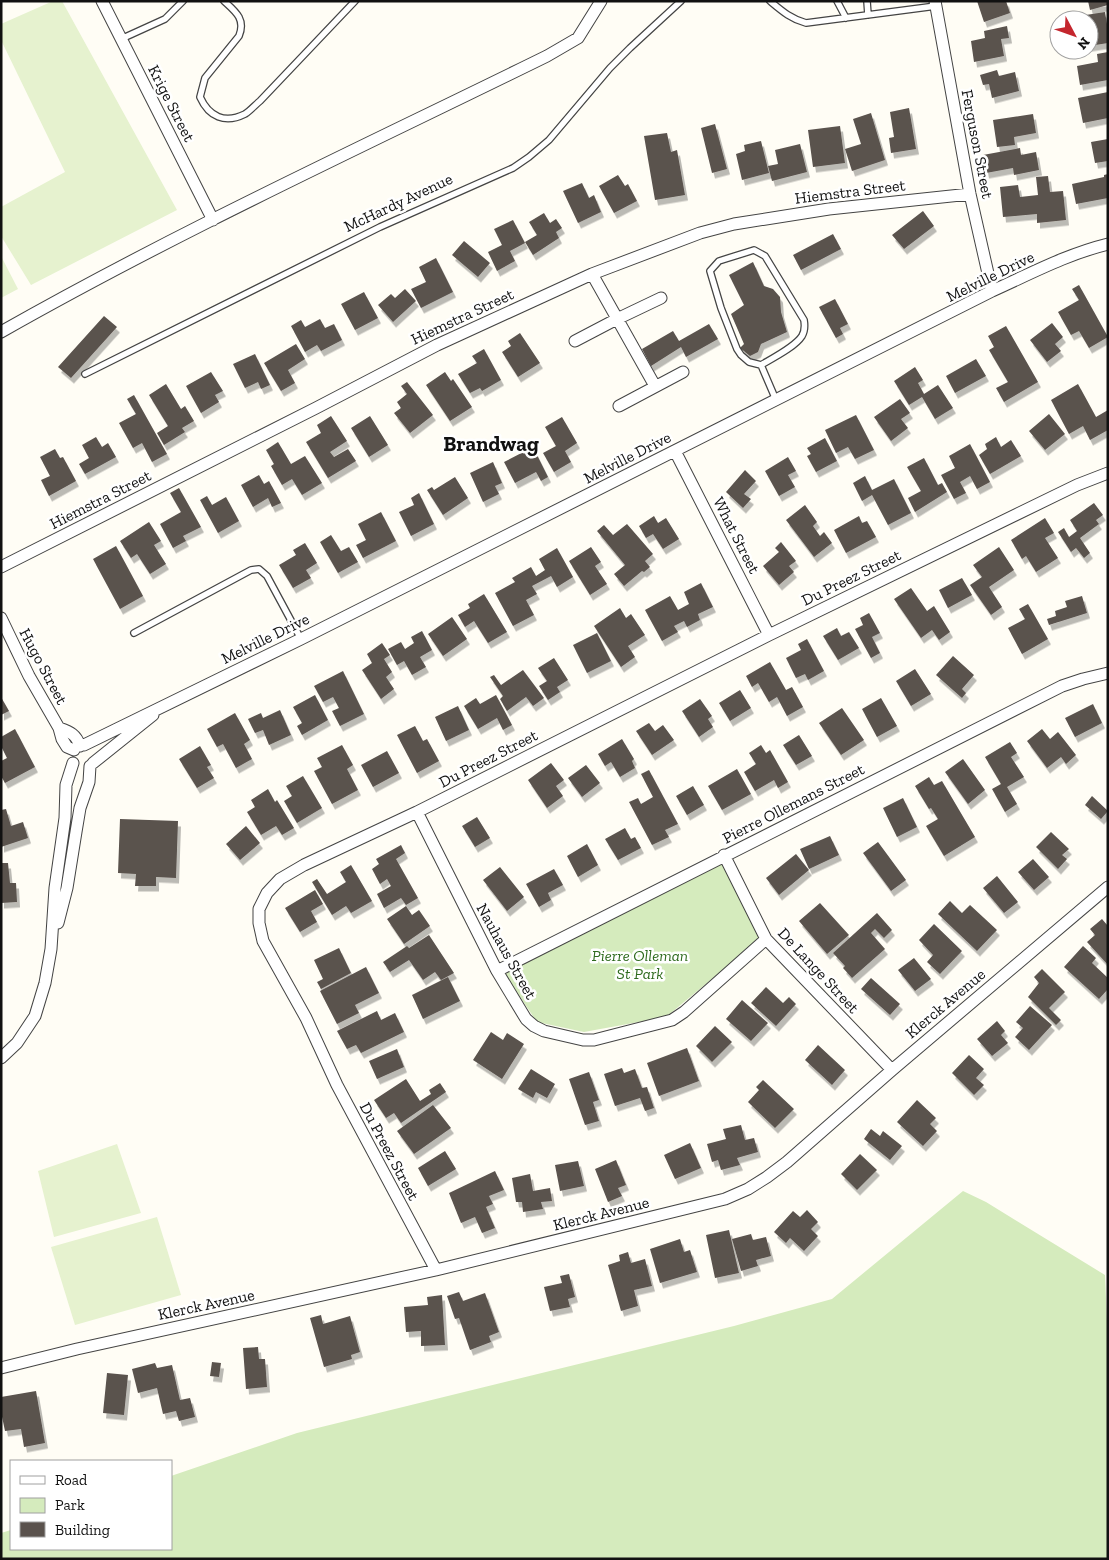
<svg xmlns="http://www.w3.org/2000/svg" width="1109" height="1560" font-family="'Zilla Slab',serif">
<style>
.green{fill:#d5ebbd}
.pitch{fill:#e6f2cf}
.building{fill:#5a524d;filter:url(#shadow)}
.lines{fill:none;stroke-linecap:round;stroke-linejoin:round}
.lane-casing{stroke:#444;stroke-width:8}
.street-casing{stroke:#444;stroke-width:13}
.lane{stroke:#fff;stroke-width:5.5}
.street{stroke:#fff;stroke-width:11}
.labels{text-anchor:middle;stroke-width:5;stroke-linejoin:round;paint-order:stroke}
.street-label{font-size:16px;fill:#111;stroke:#fff}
.park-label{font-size:16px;font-style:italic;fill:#2f6b1f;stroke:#fff}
.district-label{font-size:21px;font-weight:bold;fill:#111;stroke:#fff}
</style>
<defs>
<filter id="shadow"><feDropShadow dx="3" dy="5.5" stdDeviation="0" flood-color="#0004"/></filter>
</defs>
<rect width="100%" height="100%" fill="#fffdf5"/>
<path class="green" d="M721 858 760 939 666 1017 584 1032 537 1022 501 969Z
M963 1191 986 1202 1105 1275 1108 1345V1559H1V1533L11 1530V1549H171V1476L297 1433 734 1326 832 1299Z"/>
<path class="pitch" d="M53 1H62L177 210 31 285 1 236V207L65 172 1 40V24Z
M1 256 18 289 1 298Z
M117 1144 141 1213 54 1237 38 1171Z
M157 1217 181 1295 75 1325 51 1247Z"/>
<path class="building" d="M977 1H1006L1010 13 984 22Z
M1088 1H1108V5L1090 10Z
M1105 12 1108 30V43L1089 46V20H1074L1073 17Z
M1007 26 1009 38 1001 39 1004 56 974 62 971 41 985 38 984 31Z
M1108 52V80L1080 85 1077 66 1098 62 1097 54Z
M997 70 999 76 1015 72 1019 91 992 98 989 84 983 85 980 75Z
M1108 92V118L1083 123 1078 98Z
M909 108 916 149 891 153 889 138 894 137 890 112Z
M871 113 885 160 852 171 845 149 861 144 853 119Z
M1033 114 1036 133 1014 137 1015 145 997 147 993 120Z
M715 124 727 169 712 173 701 128Z
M840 126 845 163 813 167 808 130Z
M667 133 671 152 677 150 685 195 655 200 644 136Z
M1108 139V161L1095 163 1091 142Z
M761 141 769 173 742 180 736 154 745 151 744 145Z
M800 144 807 172 772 181 768 166 778 164 775 150Z
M1020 148 1021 155 1036 152 1039 170 1014 175 1013 168 986 173 983 155Z
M1108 174V198L1076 204 1072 184 1104 177V175Z
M618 175 625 186 628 184 637 201 614 213 599 186Z
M1048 176 1050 192 1063 191 1066 220 1037 223V214L1003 217 1000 187 1018 185 1020 197 1038 195 1036 177Z
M582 183 589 198 594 195 601 212 578 223 563 191Z
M923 211 934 226 904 249 892 235Z
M544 213 550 223 556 219 562 228 556 232 559 238 533 255 525 242 537 235 529 222Z
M513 220 525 243 510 251 515 261 497 271 488 252 502 245 494 229Z
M833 234 841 249 801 270 793 255Z
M464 241 490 263 478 277 452 255Z
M436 258 453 292 421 308 411 289 426 282 419 267Z
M753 262 764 286 773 289 780 297 781 312 787 332 761 344 758 352 750 356 740 348 744 344 731 314 744 305 729 275Z
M1079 285 1108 337 1089 348 1079 331 1071 335 1058 312 1079 300 1072 289Z
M405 289 416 301 393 322 378 305 391 294 395 298Z
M364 292 378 318 355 330 341 304Z
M835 299 848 324 840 328 843 334 836 338 819 307Z
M104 316 117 327 71 378 58 367Z
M320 319 325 328 334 324 342 340 321 351 317 345 305 352 291 326 301 320 305 327Z
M1052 323 1063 337 1055 344 1061 351 1047 362 1030 340Z
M709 324 718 339 686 357 681 347 651 366 642 349 673 331 679 341Z
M1006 326 1038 382 1004 402 996 388 1008 382 989 350 994 347 988 336Z
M520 333 540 363 518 377 502 352 511 346 508 341Z
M296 344 305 359 288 370 295 383 281 391 264 363Z
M484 349 501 380 482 391 480 388 470 393 458 374 477 363 472 356Z
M255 354 270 385 261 389 258 382 245 388 233 364Z
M976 359 986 376 955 393 946 376Z
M915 367 923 380 918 383 924 394 938 385 953 408 935 419 922 397 909 405 894 381Z
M211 372 223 391 215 395 219 402 201 413 186 386Z
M445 372 451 381 453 379 472 407 450 421 426 385Z
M407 382 433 415 410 433 394 413 401 408 397 402 407 394 401 386Z
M166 384 181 409 185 406 194 421 182 428 185 432 164 445 157 433 168 426 149 395Z
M1078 384 1096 417 1108 410V430L1090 440 1083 426 1069 434 1051 400Z
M134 395 167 454 152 462 142 443 133 448 119 423 136 414 127 399Z
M900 399 910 413 901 419 908 428 891 441 874 417Z
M1049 414 1065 434 1045 450 1029 431Z
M856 415 874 450 855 459 848 447 836 453 825 430Z
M331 416 347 441 330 452 334 457 348 449 356 461 328 478 306 442 321 433 317 425Z
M370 416 388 445 369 457 351 428Z
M562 417 577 443 565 451 571 462 554 472 543 453 556 446 545 427Z
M96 437 102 447 108 443 116 457 85 474 79 464 89 458 82 445Z
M996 437 1001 447 1011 440 1021 456 990 474 979 455 987 449 985 444Z
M825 438 837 461 816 472 807 456 811 454 807 448Z
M278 442 291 464 305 456 322 483 302 495 292 479 282 485 271 466 274 464 266 450Z
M970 444 990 482 977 489 970 476 960 482 966 493 954 499 941 475 955 468 949 456Z
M533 447 548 477 541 481 536 472 515 483 504 462Z
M55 449 60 458 63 457 76 481 49 496 41 480 50 476 40 457Z
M788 457 796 471 788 475 795 487 779 496 765 471Z
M924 458 938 485 942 483 947 492 915 512 908 498 921 491 907 467Z
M493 462 502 483 495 486 499 494 483 502 470 473Z
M745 470 756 481 744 494 751 499 743 508 726 492Z
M259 475 264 484 269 481 281 503 272 507 268 498 253 507 241 485Z
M865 476 872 490 894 479 911 513 888 525 872 495 862 501 853 483Z
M455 477 468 498 443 515 427 490 432 487 434 490Z
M179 488 201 527 183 536 186 541 173 548 160 524 181 512 170 493Z
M419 493 434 524 411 536 399 512 414 505 411 498Z
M207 496 212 505 226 497 239 521 218 533 200 500Z
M1094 503 1103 515 1096 520 1099 524 1080 538 1090 553 1084 558 1076 548 1071 552 1058 532 1064 528 1069 537 1077 531 1070 520Z
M805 505 817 522 813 526 820 536 824 532 832 543 814 557 786 520Z
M381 512 396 541 363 558 356 545 366 540 358 524Z
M654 516 658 523 666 518 679 539 663 549 653 534 646 538 639 526Z
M859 516 862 523 867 521 876 537 846 553 834 530Z
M1045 518 1054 533 1045 538 1058 558 1036 572 1026 556 1022 559 1011 540Z
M149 522 161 541 154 545 166 564 150 574 137 554 131 558 120 541Z
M627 524 653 554 645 561 650 567 644 572 642 571 624 586 614 574 625 565 597 531 604 525 613 535Z
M331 535 341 551 349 547 358 562 338 573 320 542Z
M781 542 796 561 789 566 794 572 779 585 763 566 779 552 775 548Z
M305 543 317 563 306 570 311 578 293 588 279 565 296 555 293 550Z
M116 546 143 596 120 609 93 559Z
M591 547 601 562 595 566 607 584 590 595 569 561Z
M999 547 1014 570 989 587 1002 607 991 615 970 585 982 577 973 565Z
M557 548 573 577 557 587 551 576 532 586 537 594 526 600 534 615 513 626 495 593 515 582 512 578 531 567 536 576 545 570 539 559Z
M962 578 972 595 948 608 939 590Z
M701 583 713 607 698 614 700 620 687 627 684 621 674 626 678 632 662 641 645 610 670 596 678 610 689 604 684 592Z
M911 588 927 611 934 606 950 632 939 640 932 630 921 638 894 599Z
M484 594 507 632 488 643 474 621 465 627 458 615 470 608 468 604Z
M1082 596 1087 613 1049 625 1047 619 1056 616 1055 611 1067 607 1065 601Z
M1028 604 1048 639 1022 654 1008 628 1025 619 1019 609Z
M620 608 626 618 631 614 645 635 628 646 635 657 621 667 594 626Z
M869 613 880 633 872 637 880 653 871 658 855 629 863 625 860 618Z
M452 617 467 639 443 656 428 634Z
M837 628 841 636 849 632 859 648 838 660 823 636Z
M422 631 432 650 420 657 426 667 412 675 404 661 397 665 388 649 401 642 405 649 414 643 411 637Z
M597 633 611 661 587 673 573 645Z
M807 639 824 671 808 680 805 674 796 678 786 658 801 650 798 644Z
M382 643 390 655 384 659 392 672 386 677 394 689 381 699 362 670 372 663 367 654Z
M953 656 974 675 962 689 966 693 962 698 936 675Z
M554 658 568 680 557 687 560 692 548 700 539 686 547 681 538 668Z
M770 662 786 690 792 687 803 707 787 716 777 697 769 702 758 683 752 687 746 676Z
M915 669 931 694 911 706 896 681Z
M523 670 544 698 533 706 526 697 507 711 500 699 503 696 490 677 494 675 501 685Z
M343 671 364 714 340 726 332 711 339 708 333 697 323 702 314 686Z
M740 690 751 708 730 721 719 703Z
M315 695 328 720 302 735 297 726 302 723 293 707Z
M496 695 512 725 503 730 497 718 478 729 464 706 476 698 480 704Z
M1 697 9 711 1 715Z
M881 698 897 726 877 737 862 709Z
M700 699 712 716 708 719 713 727 699 737 682 711Z
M1093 704 1102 723 1075 737 1065 718Z
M458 706 469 730 446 741 435 717Z
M842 708 864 740 841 755 819 723Z
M280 710 291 735 269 745 263 730 255 733 248 719 261 713 263 718Z
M235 713 250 740 244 744 252 759 236 768 223 744 217 747 207 729Z
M649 723 655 731 663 725 674 740 652 755 636 731Z
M415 726 423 741 427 739 439 761 417 773 397 735Z
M15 729 35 767 5 783 1 776V761L7 758 1 746V737Z
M1042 729 1050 739 1058 732 1076 755 1066 764 1061 757 1047 768 1027 741Z
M799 735 812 756 796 765 783 745Z
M622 739 634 759 632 761 635 768 620 777 611 762 605 766 598 754Z
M1010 742 1017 753 1011 757 1024 777 1007 787 1017 804 1005 812 992 789 1001 784 985 757Z
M342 745 353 765 347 769 358 790 332 804 314 771 322 767 317 758Z
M761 745 766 753 770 750 788 782 778 788 774 780 755 791 744 772 756 764 749 753Z
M200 746 211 765 207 767 214 778 197 788 179 759Z
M387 751 399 773 373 787 361 765Z
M963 759 985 790 968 804 945 772Z
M551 763 564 780 556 786 563 796 547 808 528 780Z
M586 765 600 783 582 797 568 778Z
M737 769 751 794 722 810 708 786Z
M649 770 678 824 665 830 669 837 652 845 629 802 638 798 641 804 653 797 641 774Z
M303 776 322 808 297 823 284 801 292 796 286 786Z
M929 777 934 785 942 781 975 837 944 856 926 826 938 819 931 808 929 809 915 786Z
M693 786 704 805 687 815 676 796Z
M268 789 275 802 277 800 294 828 282 835 276 826 261 835 247 812 255 807 251 800Z
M1092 796 1108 811 1101 819 1085 805Z
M903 798 917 827 897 837 883 808Z
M6 809 11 826 23 822 28 838 1 847V810Z
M477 817 490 838 475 847 462 826Z
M120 819 178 821 176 878 156 877V886H135L136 874 118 873Z
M246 826 260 843 240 860 226 844Z
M625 828 631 839 635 837 641 848 618 860 605 839Z
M1051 832 1069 849 1062 855 1067 859 1058 869 1036 847Z
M830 836 839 855 809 869 800 849Z
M878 842 906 880 891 891 863 853Z
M587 844 598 865 578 877 567 856Z
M401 845 405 853 396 859 418 898 406 905 401 898 384 908 377 894 391 886 387 879 380 884 372 869 379 864 376 859Z
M796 854 809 870 779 895 766 878Z
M1033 859 1049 877 1034 890 1018 872Z
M1 863H8L10 883H16L17 902 1 903Z
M351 865 372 901 351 913 346 906 332 915 312 882 317 879 327 894 346 882 340 872Z
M500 867 524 897 507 911 483 880Z
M554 869 563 885 548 893 551 900 539 907 526 884Z
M997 876 1018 902 1004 913 983 888Z
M315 890 323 904 311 911 317 922 300 932 285 908Z
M950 901 962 913 970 905 997 930 977 951 938 914Z
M820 903 849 935 827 954 799 921Z
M406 906 412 915 419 910 430 926 404 944 387 919Z
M877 913 892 930 884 938 875 929 871 933 885 949 852 978 843 968 845 966 833 953Z
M1102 919 1108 926V965L1087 942 1095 935 1090 929Z
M934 924 962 951 940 974 927 962 933 955 919 940Z
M429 935 454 973 441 980 435 972 423 980 409 960 390 972 383 962 407 946 409 948Z
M1083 946 1096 958 1092 963 1108 978V989L1099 999 1064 967Z
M339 948 351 973 321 989 317 982 323 979 314 960Z
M914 958 931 979 915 991 898 970Z
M366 967 379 993 355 1005 359 1013 337 1024 320 991Z
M1042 969 1065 992 1049 1008 1061 1020 1056 1025 1028 997 1039 983 1034 977Z
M448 977 460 1001 423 1019 412 995Z
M871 978 900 1004 890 1015 861 989Z
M766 987 783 1003 789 997 796 1004 776 1026 751 1003Z
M742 1000 768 1023 751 1041 726 1019Z
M1030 1006 1052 1025 1029 1050 1015 1037 1023 1028 1016 1022Z
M377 1011 381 1020 395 1013 404 1032 361 1053 356 1045 347 1049 337 1031Z
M997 1021 1005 1031 1001 1035 1008 1043 992 1056 977 1039Z
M715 1026 732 1042 712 1062 696 1046Z
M491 1032 503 1040 507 1033 524 1044 502 1079 473 1060Z
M818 1045 845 1070 832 1085 805 1060Z
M687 1048 699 1081 659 1096 647 1063Z
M397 1049 404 1067 377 1079 369 1061Z
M969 1055 984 1069 976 1078 984 1085 974 1095 952 1073Z
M622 1068 624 1073 635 1069 642 1088 647 1087 654 1108 645 1111 640 1098 615 1106 604 1074Z
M531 1069 555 1084 547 1098 536 1092 533 1098 518 1089Z
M589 1072 599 1100 593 1102 599 1121 585 1125 569 1079Z
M406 1079 420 1101 431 1094 429 1090 440 1083 446 1092 401 1123 394 1113 386 1118 374 1100Z
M763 1080 794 1109 775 1128 748 1102 759 1090 756 1087Z
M917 1100 936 1118 930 1124 937 1131 923 1146 897 1122Z
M433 1105 451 1128 414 1154 397 1131Z
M741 1125 745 1140 754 1138 758 1152 737 1158 740 1165 721 1170 718 1160 712 1162 707 1144 726 1139 723 1129Z
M871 1129 880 1136 883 1131 902 1146 890 1160 864 1139Z
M690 1143 701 1168 675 1179 664 1155Z
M445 1151 456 1169 428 1186 418 1168Z
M860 1154 877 1170 857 1190 841 1174Z
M616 1160 626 1185 618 1188 622 1196 608 1202 595 1169Z
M578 1161 584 1186 560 1191 555 1165Z
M495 1171 504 1190 489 1196 493 1204 486 1207 495 1228 482 1233 475 1217 461 1223 449 1193Z
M530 1174 533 1191 550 1188 552 1201 541 1202 543 1209 523 1212 522 1202H516L512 1178Z
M807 1210 818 1222 811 1229 818 1236 804 1251 790 1238 786 1243 774 1232 793 1211 800 1217Z
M729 1230 739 1273 715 1278 706 1235Z
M751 1234 753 1240 766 1237 771 1256 756 1260 758 1266 741 1271 732 1239Z
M680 1239 684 1252 690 1250 697 1272 660 1283 650 1249Z
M628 1252 631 1263 645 1259 652 1286 634 1290 638 1306 621 1311 608 1265 620 1261 619 1255Z
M569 1274 575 1297 568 1299 570 1307 550 1311 544 1287 562 1283 560 1276Z
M459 1292 463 1301 485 1293 499 1332 489 1336 491 1342 470 1350 459 1318 455 1319 447 1296Z
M442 1295 445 1345 421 1346V1331L406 1332 404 1307 428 1305 427 1297Z
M321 1315 323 1324 350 1316 360 1352 351 1355 352 1359 324 1367 310 1318Z
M258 1347 259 1359H265L267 1387 246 1389 243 1348Z
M212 1362 221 1363 219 1377 210 1376Z
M155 1363 157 1368 172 1365 180 1400 190 1398 195 1417 179 1421 176 1411 163 1414 157 1388 138 1393 132 1369Z
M107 1373 128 1375 124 1415 103 1413Z
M36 1391 45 1443 24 1447 21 1429 5 1431 1 1412V1397Z"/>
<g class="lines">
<defs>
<path id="lane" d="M224 1C235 11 246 19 239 36L205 78 200 97C209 117 225 124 245 114 250 111 255 105 260 101L355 1
M770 1C782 11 791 19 806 23L936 6
M837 1 846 18
M867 1 868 15
M121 39 165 19 183 1
M761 365C773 358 795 347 802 336 805 331 805 326 804 320L765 256 754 250 719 261 710 271 721 308 737 349 741 355 749 362 761 365 776 400
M85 374 380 227 513 168 529 157 549 140 610 68 630 48 681 1
M134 633 251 570 259 569 267 576 301 639"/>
<path id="street" d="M102 1 213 220
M935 1 970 194 992 291
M592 274 655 386
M1 332C179 231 364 146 547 56L578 38 601 1
M575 341 617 319 661 298
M619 406 683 372
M675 451 769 635
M1 567 316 408 437 345 592 274 700 233 734 224 829 209 970 194
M1 618 29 676 59 728 62 739 67 747 74 750
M59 728C70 732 76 734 80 746
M84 745 301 639 992 291C1030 274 1067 254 1108 244
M93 763 153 715
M417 812 497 971 526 1019 534 1026 544 1031 583 1040H594L672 1020 684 1012 766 939
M724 855 766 939 892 1070
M58 923 67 888 76 832 80 808 89 782 90 766
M497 971 1062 686 1083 679 1108 673
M1 1058 17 1043 35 1016 45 983 51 949 55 888 65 818 66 785 73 763
M436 1270 337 1085 306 1018 263 941 259 923V909L267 893 280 879 304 865 417 812 769 635 1077 485 1108 473
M1 1368 77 1349 436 1270 725 1199 748 1189 767 1177 787 1162 892 1070 1108 887"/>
</defs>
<use href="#lane" class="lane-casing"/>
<use href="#street" class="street-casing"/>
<use href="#lane" class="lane"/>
<use href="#street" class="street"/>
</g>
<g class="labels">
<g class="street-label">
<text transform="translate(172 103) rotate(63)" y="6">Krige Street</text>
<text transform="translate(978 144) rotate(79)" y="6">Ferguson Street</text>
<text transform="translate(850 191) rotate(-7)" y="6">Hiemstra Street</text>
<text transform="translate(398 202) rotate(-25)" y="6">McHardy Avenue</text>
<text transform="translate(990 276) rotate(-26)" y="6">Melville Drive</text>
<text transform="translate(462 316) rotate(-25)" y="6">Hiemstra Street</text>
<text transform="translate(627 457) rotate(-27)" y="6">Melville Drive</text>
<text transform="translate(100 499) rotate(-27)" y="6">Hiemstra Street</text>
<text transform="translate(737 535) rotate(63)" y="6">What Street</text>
<text transform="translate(851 577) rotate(-26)" y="6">Du Preez Street</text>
<text transform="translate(265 638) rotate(-26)" y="6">Melville Drive</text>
<text transform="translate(44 666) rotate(62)" y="6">Hugo Street</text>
<text transform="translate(488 758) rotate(-27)" y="6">Du Preez Street</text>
<text transform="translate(793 803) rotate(-27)" y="6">Pierre Ollemans Street</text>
<text transform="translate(507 951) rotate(61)" y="6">Nauhaus Street</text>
<text transform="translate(819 970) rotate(47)" y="6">De Lange Street</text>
<text transform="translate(945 1003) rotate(-40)" y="6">Klerck Avenue</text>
<text transform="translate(390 1151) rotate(62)" y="6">Du Preez Street</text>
<text transform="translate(601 1213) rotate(-14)" y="6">Klerck Avenue</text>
<text transform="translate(206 1304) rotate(-12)" y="6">Klerck Avenue</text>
</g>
<g class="park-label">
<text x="640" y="961">Pierre Olleman<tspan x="640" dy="18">St Park</tspan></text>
</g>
<g class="district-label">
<text x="491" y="451">Brandwag</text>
</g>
</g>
<rect width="1109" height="1560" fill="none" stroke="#111111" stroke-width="5"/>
<rect x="10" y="1460" width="162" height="90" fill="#ffffff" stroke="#a0a0a0"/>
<rect x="20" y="1476" width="25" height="8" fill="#ffffff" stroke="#a0a0a0"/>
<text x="55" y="1485" font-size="15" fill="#111111">Road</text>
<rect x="20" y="1498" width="25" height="15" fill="#d5ebbd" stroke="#a0a0a0"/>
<text x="55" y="1510" font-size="15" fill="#111111">Park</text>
<rect x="20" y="1522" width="25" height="15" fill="#5a524d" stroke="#a0a0a0"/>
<text x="55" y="1535" font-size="15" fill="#111111">Building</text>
<g transform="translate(1074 35) rotate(131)"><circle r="24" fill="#ffffff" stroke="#a0a0a0"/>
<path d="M0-4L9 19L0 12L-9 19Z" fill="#c4262e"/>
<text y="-8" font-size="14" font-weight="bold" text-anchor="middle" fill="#111111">N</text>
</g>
</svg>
